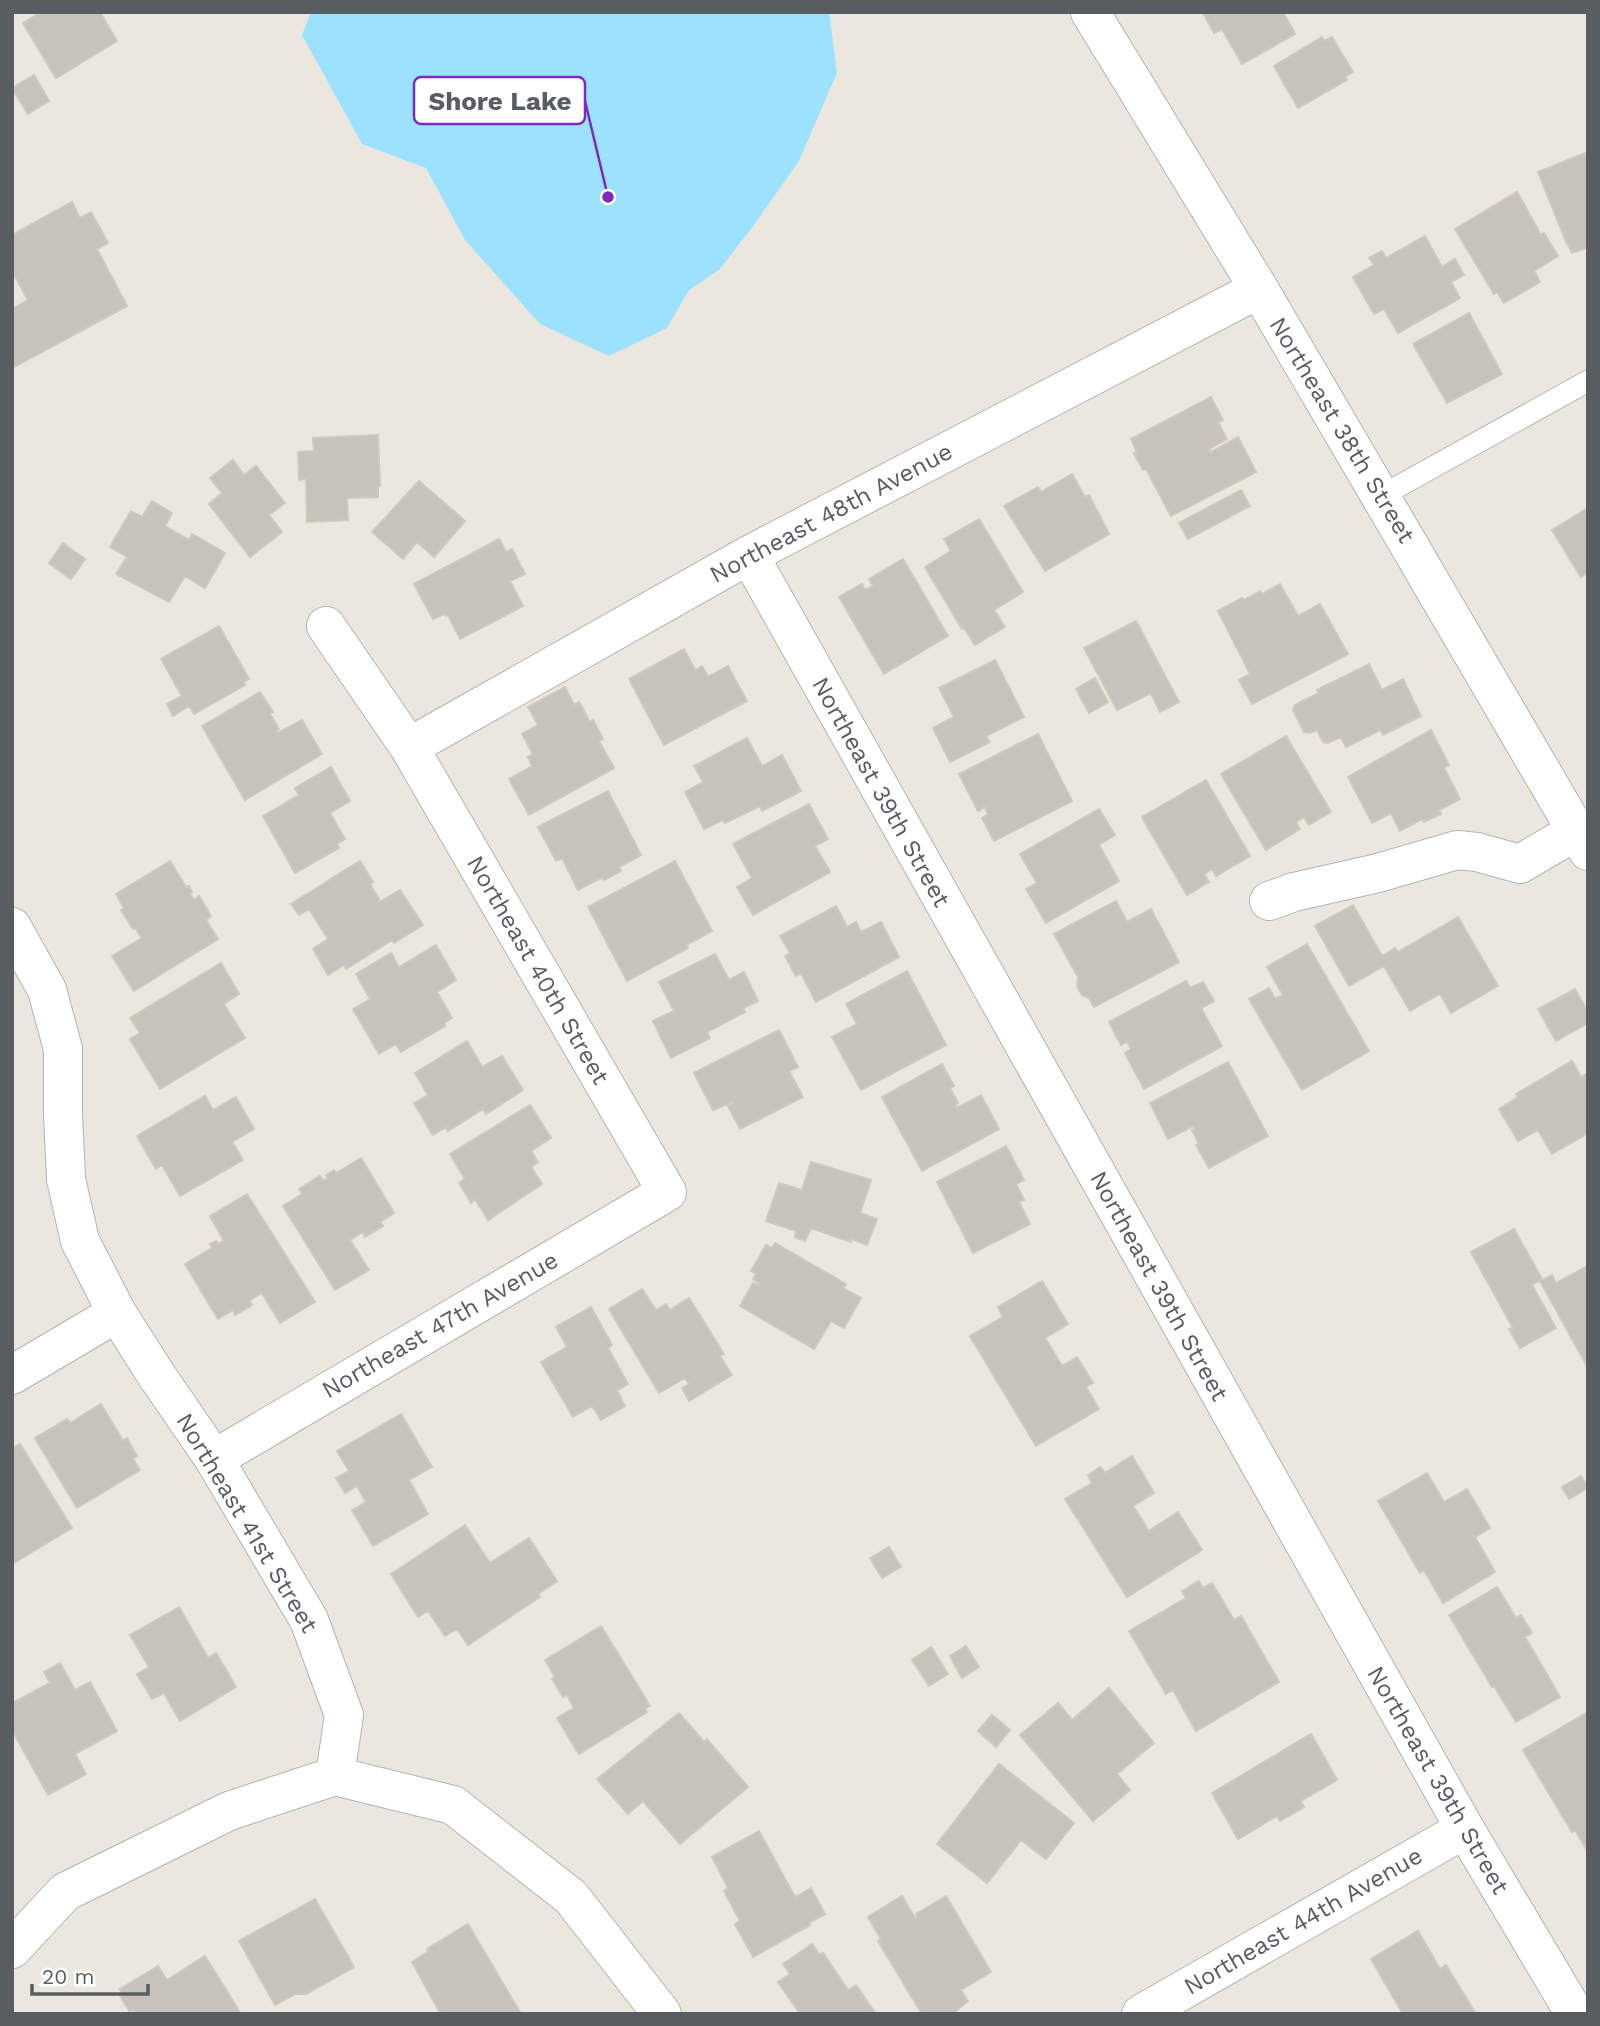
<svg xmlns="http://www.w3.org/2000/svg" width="1600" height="2026" font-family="'Work Sans',sans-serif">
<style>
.water{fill:#9ce2ff}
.building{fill:#c7c2bc;stroke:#d1c8bd;stroke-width:2}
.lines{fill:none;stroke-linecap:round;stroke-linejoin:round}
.service-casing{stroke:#b0b4b8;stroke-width:23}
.minor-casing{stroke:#b0b4b8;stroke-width:40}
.service{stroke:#fff;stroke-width:21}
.minor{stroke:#fff;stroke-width:38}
.labels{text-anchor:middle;stroke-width:5;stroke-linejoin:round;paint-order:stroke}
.street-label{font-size:24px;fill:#585d61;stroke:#fff}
.leader{fill:none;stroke:#7b2cbf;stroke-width:2.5}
.callout-dot{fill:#7b2cbf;stroke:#fff;stroke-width:2.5}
.callout{fill:#fff;stroke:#7b2cbf;stroke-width:2.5}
.callout-label{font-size:26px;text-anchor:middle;font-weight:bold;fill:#585d61}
</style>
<rect width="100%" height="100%" fill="#ece7de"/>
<path class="water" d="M311 12H829L837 73 799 161 754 225 719 270 689 290 667 328 609 356 540 324 465 240 426 168 362 144 302 35Z"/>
<path class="building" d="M41 12H100L117 41 56 78 23 23Z
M1283 12 1295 34 1242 64 1222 29 1214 33 1203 13Z
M1322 37 1324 41 1332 37 1353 72 1345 77 1347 80 1298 108 1274 66Z
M34 75 49 101 28 114 12 88Z
M1588 152V247L1572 253 1568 244H1567L1538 172Z
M1517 192 1541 235 1544 233 1558 256 1534 271 1540 282 1504 303 1497 292 1494 294 1455 229Z
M72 202 80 218 91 212 108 243 97 249 127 306 12 368V309L28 300 12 271V235Z
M1425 236 1442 267 1455 259 1464 275 1451 282 1460 298 1398 333 1384 309 1374 314 1353 277 1374 265 1369 258 1382 251 1386 258Z
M1469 313 1502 374 1447 403 1413 344Z
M1211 397 1223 420 1218 422 1227 439 1209 449 1211 452 1238 437 1256 472 1171 516 1146 469 1143 470 1134 453 1137 452 1131 439Z
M378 435 380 486H378V497L347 498 348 520 307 522 306 479 299 480 298 452 314 451 313 438Z
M233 460 244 475 256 466 285 503 269 515 282 532 250 557 209 504 222 493 210 478Z
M1072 474 1085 497 1089 495 1109 534 1045 571 1004 506 1038 487 1041 492Z
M419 481 465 521 434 557 417 542 403 559 372 532Z
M1241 490 1250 506 1188 539 1179 523Z
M152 501 172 513 165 526 189 540 192 534 225 553 205 588 185 576 169 602 116 574 127 557 110 547 131 511 142 517Z
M1588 508V572L1581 577 1552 530Z
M979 519 1023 592 994 610 1005 627 975 645 964 628 962 629 925 567 951 551 944 539Z
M499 539 506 552 512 549 525 574 510 581 523 606 460 639 448 615 446 616 444 614 433 619 414 584Z
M63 543 85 559 71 579 49 563Z
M903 559 948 636 884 674 839 597 862 584 865 590 873 586 869 579Z
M1280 584 1298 616 1320 604 1348 654 1252 704 1239 680 1250 674 1218 611 1242 598 1244 600 1260 591 1262 594Z
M1136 621 1179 702 1160 712 1151 693 1117 710 1084 648Z
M219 626 249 679 244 682 245 685 194 714 189 706 173 716 167 704 182 696 161 659Z
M684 649 695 670 702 666 708 677 728 666 747 701 664 745 629 679Z
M995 660 1024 717 986 736 990 742 950 762 933 728 954 717 939 688Z
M1369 664 1382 690 1403 679 1421 716 1383 735 1380 730 1346 747 1341 737 1328 743 1323 742 1317 730 1310 733 1304 732 1293 710 1295 705 1319 693 1317 690Z
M1095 678 1108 702 1089 713 1076 689Z
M565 687 574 705 579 702 590 722 593 720 603 739 599 741 614 768 529 815 509 779 532 766 528 757 533 754 522 734 538 725 528 707Z
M260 692 273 712 270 714 279 729 276 731 278 733 302 720 322 754 245 800 202 726Z
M1431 730 1449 765 1444 768 1460 799 1439 810 1441 814 1424 822 1422 819 1400 831 1391 813 1372 823 1348 777Z
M1038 734 1072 801 994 841 982 818 988 814 985 807 978 811 959 774Z
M1286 736 1331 812 1309 825 1304 817 1296 822 1300 829 1266 850 1221 774Z
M747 738 762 766 782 755 801 791 762 811 760 806 725 823 723 820 704 829 685 792 703 782 694 766Z
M331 767 350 801 330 813 345 839 337 844 339 848 295 873 263 816 299 795 295 788Z
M1206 780 1250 856 1216 876 1212 869 1204 874 1209 882 1187 895 1142 817Z
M608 791 641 855 619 867 621 871 604 880 603 877 578 890 562 858 556 861 538 827Z
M809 804 828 839 815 846 830 872 753 915 737 887 752 878 733 844Z
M1099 809 1115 835 1099 845 1119 881 1046 923 1026 889 1037 883 1020 854Z
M170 861 186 887 189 886 192 892 190 894 194 900 199 896 211 916 206 920 218 939 134 991 112 956 142 938 135 928 133 929 121 910 124 908 116 894Z
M360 861 373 882 370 884 379 899 378 903 400 890 423 925 394 943 392 940 346 969 344 965 328 975 313 949 328 939 309 909 299 915 291 904Z
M675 861 712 931 686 945 688 948 627 981 588 907Z
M1116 901 1127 922 1151 909 1179 962 1094 1007 1089 998 1082 995 1077 986 1078 977 1054 934Z
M1353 905 1382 956 1395 948 1398 952 1458 917 1498 986 1451 1013 1440 994 1410 1011 1384 966 1349 986 1315 926Z
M836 906 847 927 856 922 861 932 881 922 899 957 816 1002 801 973 796 976 785 956 790 953 780 936Z
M1307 944 1369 1051 1302 1090 1249 999 1269 988 1275 999 1283 995 1267 967Z
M436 945 456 980 437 992 452 1018 444 1023 445 1026 401 1052 396 1044 379 1054 353 1009 370 999 356 974 391 953 399 967Z
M715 954 729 980 744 972 758 1001 743 1008 745 1012 707 1032 710 1038 671 1058 653 1021 674 1011 659 982Z
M221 963 239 994 224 1004 245 1038 160 1089 130 1039 140 1033 130 1018Z
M907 971 946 1045 861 1090 832 1037 857 1024 846 1004Z
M1186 981 1190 988 1203 982 1214 1001 1201 1008 1222 1046 1144 1089 1125 1053 1131 1049 1127 1041 1121 1045 1109 1022Z
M1575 989 1588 1012V1023L1556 1041 1538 1009Z
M779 1030 798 1067 789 1071 803 1097 740 1129 728 1106 733 1104 732 1102 713 1110 694 1073Z
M467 1041 482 1067 502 1056 523 1090 486 1114 483 1109 448 1131 446 1127 433 1135 414 1103 428 1095 415 1073Z
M1572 1061 1581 1077 1588 1073V1133L1552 1154 1538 1130 1518 1141 1499 1109 1518 1097 1516 1094Z
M1228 1062 1268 1136 1209 1168 1196 1145 1199 1144 1192 1130 1195 1129 1193 1126 1168 1139 1150 1103Z
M942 1064 954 1086 950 1088 958 1103 955 1105 957 1108 981 1095 999 1129 922 1171 882 1097Z
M205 1096 213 1110 236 1097 254 1129 232 1142 243 1160 180 1196 162 1165 156 1169 137 1136Z
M530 1105 551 1138 531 1151 538 1162 531 1167 542 1184 488 1220 475 1199 471 1203 459 1183 465 1179 450 1154Z
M1006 1146 1024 1180 1016 1184 1024 1200 1019 1202 1030 1224 973 1253 937 1182Z
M361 1158 394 1213 380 1222 383 1226 365 1237 363 1232 350 1240 369 1270 335 1290 283 1206 302 1194 299 1189 320 1176 323 1181 328 1178 326 1175 334 1170 336 1173Z
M811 1162 871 1180 860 1213 877 1219 867 1245 852 1239 851 1242 811 1228 805 1241 795 1237 796 1231 766 1221 779 1183 802 1190Z
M247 1194 315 1302 280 1323 262 1293 249 1301 252 1305 235 1315 233 1310 218 1319 185 1264 212 1248 210 1244 216 1241 218 1244 224 1241 210 1216Z
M1514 1229 1542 1279 1532 1285 1556 1328 1520 1348 1509 1329 1513 1328 1471 1252Z
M775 1243 846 1284 843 1288 861 1298 844 1328 831 1321 814 1349 740 1306 753 1283 759 1286 760 1284 753 1279 756 1274 751 1271 766 1245 772 1248Z
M1588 1266V1365L1587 1366 1540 1281 1552 1275 1556 1283Z
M1042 1281 1068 1324 1045 1338 1062 1366 1077 1357 1093 1383 1086 1387 1099 1409 1036 1446 970 1336 1003 1317 998 1307Z
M642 1289 656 1310 666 1304 670 1310 689 1298 724 1354 720 1356 732 1375 689 1401 682 1388 689 1384 685 1378 659 1393 609 1309Z
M591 1307 612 1345 608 1348 628 1384 617 1391 625 1406 601 1420 592 1406 573 1417 541 1362 567 1347 556 1327Z
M101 1404 123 1441 127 1438 137 1456 133 1459 140 1470 77 1508 35 1438 67 1419 70 1423Z
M401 1414 432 1467 409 1480 428 1514 373 1546 352 1510 366 1502 357 1486 345 1493 336 1478 349 1471 337 1451Z
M20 1444 72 1528 12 1564V1448Z
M1132 1456 1154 1493 1133 1506 1149 1531 1178 1512 1202 1550 1127 1597 1065 1499 1092 1483 1088 1475 1100 1467 1105 1473Z
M1427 1473 1444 1502 1467 1489 1490 1528 1475 1537 1495 1572 1443 1603 1424 1570 1420 1573 1378 1501Z
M1581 1476 1588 1488 1569 1499 1562 1487Z
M465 1525 490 1563 529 1538 557 1581 538 1594 540 1597 468 1645 457 1629 445 1636 428 1611 418 1617 391 1574Z
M889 1547 901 1567 882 1578 870 1558Z
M1199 1581 1203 1588 1212 1583 1234 1620 1241 1616 1279 1682 1196 1731 1173 1690 1166 1694 1129 1631 1186 1598 1182 1591Z
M1497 1587 1516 1618 1521 1615 1532 1633 1525 1637 1560 1697 1516 1722 1494 1686 1492 1687 1449 1615Z
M179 1607 208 1658 216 1653 236 1687 180 1721 164 1693 152 1699 137 1674 149 1667 130 1635Z
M601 1626 650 1706 645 1709 647 1712 579 1754 557 1718 574 1708 567 1695 563 1697 552 1679 555 1677 545 1660Z
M966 1646 979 1667 962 1678 950 1656Z
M931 1647 948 1674 929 1686 912 1660Z
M60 1663 75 1690 90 1682 117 1731 75 1754 86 1774 48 1795 12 1730V1703L50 1683 44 1672Z
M1109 1688 1154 1743 1117 1774 1130 1790 1093 1821 1020 1735 1058 1703 1072 1720Z
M1588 1712V1852L1575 1830 1572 1832 1523 1750Z
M679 1713 704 1742 707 1739 748 1787 680 1844 643 1801 628 1814 597 1779Z
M992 1715 1010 1730 996 1747 978 1731Z
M1311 1734 1337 1780 1301 1801 1304 1807 1280 1821 1277 1816 1238 1839 1212 1793Z
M999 1764 1074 1823 1046 1859 1021 1840 987 1883 937 1844Z
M759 1831 795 1897 811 1888 825 1914 809 1923 810 1925 753 1957 735 1924 740 1921 724 1891 728 1888 712 1857Z
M902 1896 915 1918 918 1917 916 1914 946 1896 991 1972 961 1990 968 2001 952 2014H922L878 1941 881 1939 868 1917Z
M315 1899 354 1967 306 1994H295L275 2005 239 1941Z
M468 1924 521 2014H441L439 2011 412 1962 429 1951 427 1949Z
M1418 1931 1440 1969 1446 1965 1476 2014H1403L1371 1959Z
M812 1944 820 1955 823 1953 848 1990 856 1985 876 2014H800L778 1982 790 1974 783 1964Z
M205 1956 241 2014H136L133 2009 130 2012 120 1996 123 1995 120 1989 158 1966 167 1980Z"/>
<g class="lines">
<defs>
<path id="service" d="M1381 496 1588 381"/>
<path id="minor" d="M1090 12 1259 289 1588 851
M749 555 1465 1829 1575 2014
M409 747 749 555 1259 289
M1269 901 1294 892 1378 873 1457 850 1477 852 1520 864 1576 831
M12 927 47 990 63 1049V1115L66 1179 80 1241 117 1313 155 1373 214 1459 309 1620 344 1715 335 1776 453 1805 571 1897 662 2014
M12 1375 117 1313
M214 1459 667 1192 409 747 326 626
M12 1949 65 1892 229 1811 335 1776
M1141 2014 1465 1829"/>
</defs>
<use href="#service" class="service-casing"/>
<use href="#minor" class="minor-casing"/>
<use href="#service" class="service"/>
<use href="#minor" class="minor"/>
</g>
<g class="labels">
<g class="street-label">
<text transform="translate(1342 430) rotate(59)" y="8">Northeast 38th Street</text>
<text transform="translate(831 513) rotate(-28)" y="8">Northeast 48th Avenue</text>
<text transform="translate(881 792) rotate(61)" y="8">Northeast 39th Street</text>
<text transform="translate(538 970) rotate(60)" y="8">Northeast 40th Street</text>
<text transform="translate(1159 1286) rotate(61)" y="8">Northeast 39th Street</text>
<text transform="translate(440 1325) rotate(-30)" y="8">Northeast 47th Avenue</text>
<text transform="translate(247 1523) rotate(59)" y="8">Northeast 41st Street</text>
<text transform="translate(1438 1780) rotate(60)" y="8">Northeast 39th Street</text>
<text transform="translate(1303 1921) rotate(-30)" y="8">Northeast 44th Avenue</text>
</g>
</g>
<path class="leader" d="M608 197L585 101"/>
<circle class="callout-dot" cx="608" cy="197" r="7"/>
<rect class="callout" x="414" y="77" width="171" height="47" rx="7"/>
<g class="callout-label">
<text x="500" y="110">Shore Lake</text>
</g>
<rect width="1600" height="2026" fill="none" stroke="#585d61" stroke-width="28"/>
<path d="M32 1984v10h116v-10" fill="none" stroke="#585d61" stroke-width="3.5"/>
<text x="42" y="1984" font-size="21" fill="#585d61" stroke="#ffffff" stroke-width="5" paint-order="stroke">20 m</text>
</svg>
